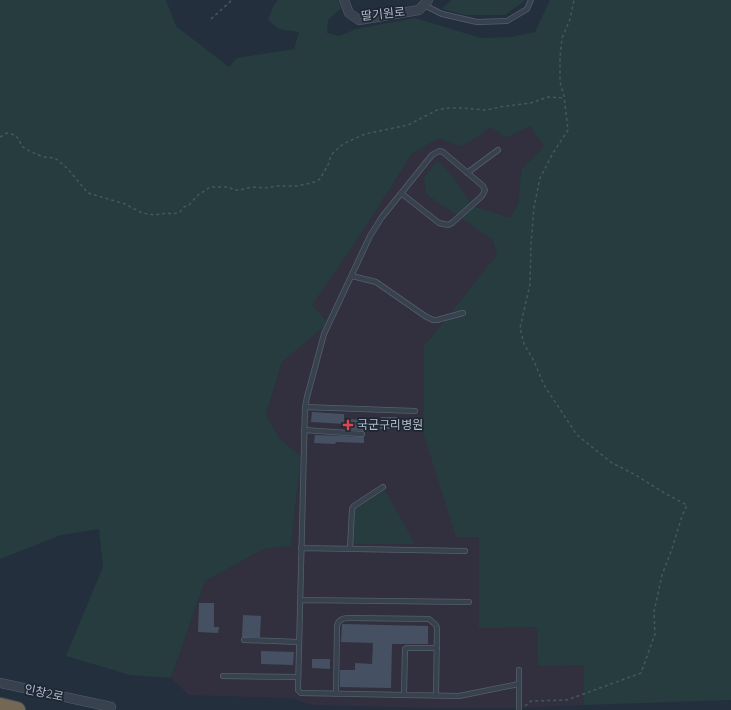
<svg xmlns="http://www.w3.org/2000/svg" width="731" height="710" font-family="Quicksand,'Noto Sans KR',sans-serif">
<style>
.medical{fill:#32303f}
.green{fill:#263c3f}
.building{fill:#455162}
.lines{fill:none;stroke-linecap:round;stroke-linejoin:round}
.lane-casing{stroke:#565f6c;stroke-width:6}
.street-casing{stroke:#565f6c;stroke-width:10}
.highway-casing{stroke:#434c59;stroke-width:18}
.path{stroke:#44595c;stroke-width:1.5;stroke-dasharray:3 3;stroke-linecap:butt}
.lane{stroke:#38414e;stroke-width:4.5}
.street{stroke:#38414e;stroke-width:9}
.highway{stroke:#746855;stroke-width:16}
.health-dot{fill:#e0444e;stroke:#1d2633;stroke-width:1.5}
.labels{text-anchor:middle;stroke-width:3.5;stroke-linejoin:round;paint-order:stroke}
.street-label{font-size:12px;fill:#b4bcc9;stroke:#1d2633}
.poi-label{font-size:12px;fill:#b4bcc9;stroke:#1d2633;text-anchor:start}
</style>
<rect width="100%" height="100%" fill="#242f3e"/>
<path class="medical" d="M491 126 506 138 530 126 544 146 521 170 518 204 510 218 497 256 424 346 480 536 479 627H537L584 665V705L519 708H435L312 705 292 698 189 695 171 678 205 581 264 549 291 546 301 456 279 438 266 416 282 362 327 323 311 305 353 246 412 154 439 138 462 147Z"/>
<path class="green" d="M0 0H166L176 26 229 67 237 58 294 49 299 32 279 29 268 20 274 5 278 0H338L341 9 328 20 327 33 339 36 356 29 415 18 481 38 512 37 535 32 550 0H731V700L584 705V665L538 666 537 627 479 628V537H456L424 435V346L497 255 493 240 426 194 424 178 437 160 453 177 472 206 510 218 518 204 521 170 544 146 530 126 506 138 491 127 462 147 439 138 412 154 353 246 312 305 328 323 282 362 266 415 279 438 301 456 291 546 264 549 205 581 171 678 130 675 66 656 103 567 99 529 61 535 0 559Z
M451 0H526L505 15H465L442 9Z
M384 491 386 492 415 544H356L353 542 354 510Z"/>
<path class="building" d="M312 412 344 414V424L311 422Z
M381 417H397L396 429H380Z
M346 419 366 420 364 431 345 429Z
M315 435 364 437V443L336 442 335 444 314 443Z
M199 603H214V627H219L218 633 198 632Z
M243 615 261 616 260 637H242Z
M342 624 428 626V644H392L391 688 340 687V670H355V663L372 664 373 643 341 642Z
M261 651 294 652 293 665 261 664Z
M312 659H330V669L312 668Z"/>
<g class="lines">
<defs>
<path id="lane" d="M424 5 442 14 477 22 507 21 527 9 531 0
M467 173 498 150
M401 193 439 223 448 225 452 223 482 196 485 190 483 186 443 152 439 151 432 155 382 217 370 236 324 334 307 397 305 407 298 690 301 693 459 696 519 684
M352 276 376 282 425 316 433 320H437L463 313
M305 407 415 411
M304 430 362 434
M301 548 465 551
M350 549 352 509 354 506 383 487
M300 600 469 602
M244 640 299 642
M223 676 298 677
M336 694 337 626C338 620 343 618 349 618L429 619 436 625 437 629 436 695
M404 695 405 649 407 648H437
M519 710V670"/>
<path id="street" d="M344 0 349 13 359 20 419 10 428 0
M0 683 111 707"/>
<path id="highway" d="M0 706 17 710"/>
</defs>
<use href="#lane" class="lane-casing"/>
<use href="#street" class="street-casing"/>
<use href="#highway" class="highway-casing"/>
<path class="path" d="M211 19 232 0
M0 137 7 133 14 135 19 139 21 145 25 149 43 157 55 158 68 169 88 193 125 204 142 213 155 215 167 213 173 214 180 212 184 207 189 205 198 195 210 187H229L234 190H240L252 187 264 188 277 186H297L315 182 320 179 329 163 330 158 333 153 343 144 365 134 408 125 437 110 449 108H461L487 110 499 107 531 103 548 97 564 98
M525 706 531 701 567 700 641 673 655 634 654 612 662 575 672 549 682 516 687 505 666 494 634 474 612 463 577 435 544 385 534 361 524 344 520 328 530 284 531 244 534 207 540 178 553 153 568 130 564 96 560 82V57L562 38 570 19 574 0"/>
<use href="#lane" class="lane"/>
<use href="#street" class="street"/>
<use href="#highway" class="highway"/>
</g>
<path class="health-dot" d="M346 419h4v4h4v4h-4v4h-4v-4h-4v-4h4z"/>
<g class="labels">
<g class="street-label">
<text transform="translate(383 14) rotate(-6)" y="4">딸기원로</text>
<text transform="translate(44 693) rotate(12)" y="4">인창2로</text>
</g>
<g class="poi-label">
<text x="357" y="429">국군구리병원</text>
</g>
</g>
</svg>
